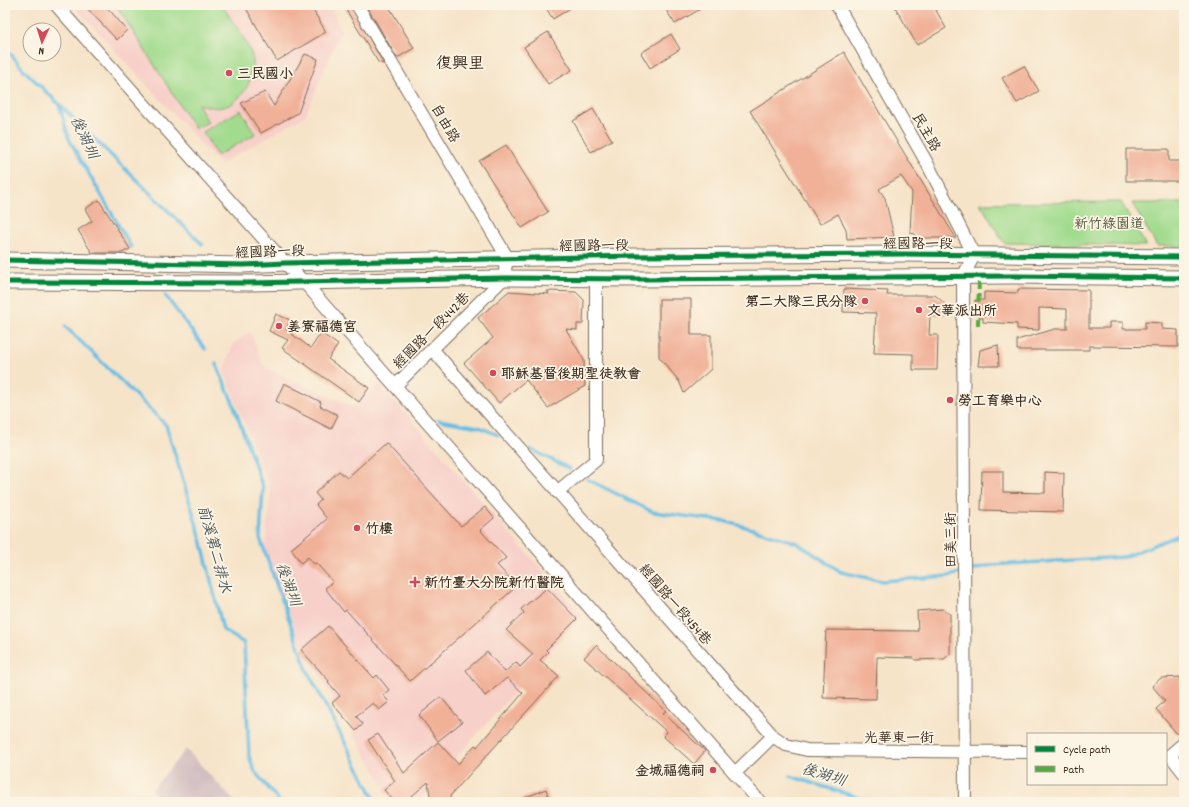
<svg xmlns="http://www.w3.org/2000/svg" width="1189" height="807" font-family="Dekko,'LXGW WenKai TC',sans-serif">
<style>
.built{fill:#f7d0c9}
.industrial{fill:#d2bec1}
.green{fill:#a1db8e;stroke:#6e8256}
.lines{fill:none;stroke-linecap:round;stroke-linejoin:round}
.stream{stroke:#66bee3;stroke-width:3.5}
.building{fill:#f1b198}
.minor-casing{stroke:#7c6b5a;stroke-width:14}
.major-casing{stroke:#7c6b5a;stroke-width:17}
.minor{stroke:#fff;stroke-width:12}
.major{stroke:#fff;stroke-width:15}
.quiet{stroke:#55ab43;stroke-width:4;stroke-dasharray:8 4;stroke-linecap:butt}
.cycleway-casing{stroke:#fcf5e5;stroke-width:8}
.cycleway{stroke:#00873e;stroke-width:5}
.poi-dot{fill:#d1495b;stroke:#fcf5e5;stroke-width:1.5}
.labels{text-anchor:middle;stroke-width:3.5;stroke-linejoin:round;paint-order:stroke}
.poi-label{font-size:14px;font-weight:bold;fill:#3b2a1e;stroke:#fcf5e5;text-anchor:start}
.street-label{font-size:14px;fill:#3b2a1e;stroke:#fcf5e5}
.park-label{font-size:14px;fill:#54563a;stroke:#fcf5e5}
.water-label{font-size:15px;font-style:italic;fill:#485659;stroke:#fcf5e5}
.quarter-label{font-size:16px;fill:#3b2a1e;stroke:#fcf5e5}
</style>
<rect width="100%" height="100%" fill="#fcf5e5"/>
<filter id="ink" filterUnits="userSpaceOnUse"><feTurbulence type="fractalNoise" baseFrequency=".025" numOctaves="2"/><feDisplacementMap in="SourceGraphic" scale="8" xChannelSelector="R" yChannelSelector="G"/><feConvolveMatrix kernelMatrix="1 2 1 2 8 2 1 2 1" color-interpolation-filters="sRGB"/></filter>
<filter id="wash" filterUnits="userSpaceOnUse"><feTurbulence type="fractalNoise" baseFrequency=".012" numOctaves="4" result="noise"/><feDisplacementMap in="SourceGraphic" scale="16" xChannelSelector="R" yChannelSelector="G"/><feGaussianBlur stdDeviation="0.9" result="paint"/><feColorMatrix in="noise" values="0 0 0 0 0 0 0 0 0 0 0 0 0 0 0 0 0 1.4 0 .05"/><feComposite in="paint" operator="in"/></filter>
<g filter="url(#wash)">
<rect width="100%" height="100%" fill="#f6e4c9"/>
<path class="built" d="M73 5H329L341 30 305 116 220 164Z
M250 331 263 366 353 407 379 383 582 616 417 802H393L300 641 265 549 271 490 224 371 233 344Z"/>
<path class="industrial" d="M186 749 235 802H163L152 790Z"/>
<path class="green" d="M116 5H222C231 20 244 36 251 53 259 72 243 103 223 107 214 109 207 106 198 104L208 122 195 129Z
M241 110 255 134 217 156 203 132Z
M1121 202 1146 246 1004 243 980 203Z
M1132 203H1184V246H1157Z"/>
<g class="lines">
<path class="stream" d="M5 47 24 70 202 244
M59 104 69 139 131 247
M165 295 205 349
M65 326 166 425 201 539 223 630 244 643 249 756 255 772 280 802
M216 364 233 403 263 488 260 538 307 670 376 802
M439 420 479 427 498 435
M530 449 570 469
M587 479 653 512 724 521 753 529 797 543 841 572 882 581 949 576 991 565 1124 557 1184 533
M790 776 866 800 899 802"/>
</g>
<g id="blocks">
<path class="building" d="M84 5H105L127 30 117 40Z
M244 5H310L326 32 277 61Z
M343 5H350L384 64 378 62Z
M366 5H388L414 48 397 58Z
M544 5H575L553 19Z
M663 5H707L675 24Z
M894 5H933L946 28 917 45Z
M548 32 572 70 548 84 524 47Z
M671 34 680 49 650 68 641 53Z
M844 52 884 120 956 238H916L915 234 910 233 912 192 901 176 879 189 885 198 894 237 847 239 846 229 838 214 820 224 750 111Z
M305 54 318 59 298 113 261 133 241 103 265 92 274 106Z
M1024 66 1039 91 1017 103 1002 78Z
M593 109 612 140 591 152 573 121Z
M506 145 548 212 522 228 479 161Z
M1126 149H1169V161H1182V181H1126Z
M99 200 130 249 122 253H92L78 230 92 221 85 209Z
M844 289 888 291 887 295H935L945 304V315H930L929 335H938L937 370H913V354L874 353 876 313 843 312Z
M1018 289 1089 290V328H1109V322H1123V329H1145V322L1162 323V329L1178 330V347L1089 346V350H1017V340L1055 329H1067V309L1039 308V330L1017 329V324L983 322V318H979L980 310H975V300H984V292L1018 293Z
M509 291 549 294 547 291 576 292 584 300 583 324H577V330L566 329 584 360 585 386 548 408 526 380 499 403 464 363 493 338 478 318Z
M659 299H691V335H711V369L684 393 679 381 659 357Z
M276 314 290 320 286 330 311 348 321 333 338 345 328 359 369 388 359 402 282 348 288 340 269 331Z
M998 345 999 366H978L980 350Z
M284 383 321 402 320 406 338 415 331 429 276 401Z
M386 443 461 526 485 507 494 518 480 530 506 558 497 565 517 586 410 681 346 610 344 612 325 588 333 582 316 563 314 564 308 557 301 563 291 549 327 519 316 505 321 500 315 493 339 471 347 478Z
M982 471H1003V492L1045 493V472L1064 473 1063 512 981 510Z
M547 588 577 619 546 650 548 652 540 660 559 676 450 796 451 802H431L428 782 405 802H395L384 790 395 781 368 740 378 734 404 773 438 742 458 764 475 745 477 747 523 693 507 678 485 696 466 670 487 652 505 672 516 662 520 667 533 654 506 630 524 613 521 609Z
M943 609 950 614V654L944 659 915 660 914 658 877 657 876 699 823 698 826 630 918 631 917 611Z
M328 626 374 678 377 675 389 690 383 695 389 702 379 710 373 703 356 716 363 724 356 731 332 703 340 696 328 682 329 681 301 650Z
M596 645 666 711 663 713 705 751 694 764 663 736 667 732 584 658Z
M1180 677 1181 693 1184 696V728L1177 734 1156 709 1165 701 1152 686 1161 678Z
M441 697 462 722 438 741 419 715Z
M546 789 550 802H514Z"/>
</g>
</g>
<g filter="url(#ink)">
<use href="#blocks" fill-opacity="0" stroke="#7c6b5a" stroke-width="1"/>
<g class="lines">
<defs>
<path id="minor" d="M56 5 285 263 304 282 760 802
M357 5 507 257 504 278 395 386
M837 5 927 163 974 255 963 277 965 802
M433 350 773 736 786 745 807 750 1028 752
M557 492 596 460V279
M1170 755 1184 773
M1170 755 1184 743
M735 773 773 736"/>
<path id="major" d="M5 260 243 265 285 263 635 256 902 254 1184 257
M5 282 249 283 504 278 637 279 1013 276 1184 278"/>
</defs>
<use href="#minor" class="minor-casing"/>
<use href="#major" class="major-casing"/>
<use href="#minor" class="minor"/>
<use href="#major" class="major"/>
<path class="quiet" d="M978 326 979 277"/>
<defs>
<path id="cycleway" d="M5 260 243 265 285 263 635 256 902 254 1184 257
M5 282 249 283 504 278 637 279 1013 276 1184 278"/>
</defs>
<use href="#cycleway" class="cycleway-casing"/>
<use href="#cycleway" class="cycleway"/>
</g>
</g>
<g class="poi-dot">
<circle cx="229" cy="73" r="4"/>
<circle cx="865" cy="301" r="4"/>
<circle cx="919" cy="310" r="4"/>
<circle cx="279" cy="326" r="4"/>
<circle cx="493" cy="373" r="4"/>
<circle cx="950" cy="400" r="4"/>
<circle cx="357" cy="528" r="4"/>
<path d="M413 576h4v4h4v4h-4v4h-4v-4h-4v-4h4z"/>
<circle cx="713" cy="770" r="4"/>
</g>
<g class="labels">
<g class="poi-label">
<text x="237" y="78">三民國小</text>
<text x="857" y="306" text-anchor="end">第二大隊三民分隊</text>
<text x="927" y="315">文華派出所</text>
<text x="287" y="331">姜寮福德宮</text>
<text x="501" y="378">耶穌基督後期聖徒教會</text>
<text x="958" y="405">勞工育樂中心</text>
<text x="365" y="533">竹樓</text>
<text x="424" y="587">新竹臺大分院新竹醫院</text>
<text x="705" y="775" text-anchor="end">金城福德祠</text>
</g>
<g class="street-label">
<text transform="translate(446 123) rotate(60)" y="5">自由路</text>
<text transform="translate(927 132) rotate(60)" y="5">民主路</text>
<text x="918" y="248">經國路一段</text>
<text transform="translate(594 245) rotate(-1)" y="5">經國路一段</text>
<text transform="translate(270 251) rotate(-2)" y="5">經國路一段</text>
<text transform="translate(431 330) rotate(-45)" y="5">經國路一段442巷</text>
<text transform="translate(950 540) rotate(-90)" y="5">田美三街</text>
<text transform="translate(676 604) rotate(49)" y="5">經國路一段454巷</text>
<text x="899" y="742">光華東一街</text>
</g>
<g class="park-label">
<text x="1109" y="228">新竹綠園道</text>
</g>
<g class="water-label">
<text transform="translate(85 137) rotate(65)" y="5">後湖圳</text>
<text transform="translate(215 549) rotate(75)" y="5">前溪第二排水</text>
<text transform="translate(289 584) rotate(70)" y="5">後湖圳</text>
<text transform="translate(824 774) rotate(17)" y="5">後湖圳</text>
</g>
<g class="quarter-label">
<text x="460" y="68">復興里</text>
</g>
</g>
<rect width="1189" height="807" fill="none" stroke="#fcf5e5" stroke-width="20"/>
<rect x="1027" y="733" width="140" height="52" fill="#fcf5e5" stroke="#afa495"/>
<rect x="1035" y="746" width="20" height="6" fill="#00873e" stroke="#afa495"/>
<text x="1063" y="753" font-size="12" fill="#3b2a1e">Cycle path</text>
<rect x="1035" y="766" width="20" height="6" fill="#55ab43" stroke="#afa495"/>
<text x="1063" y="773" font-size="12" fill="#3b2a1e">Path</text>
<g transform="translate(42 42) rotate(184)"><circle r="19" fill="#fcf5e5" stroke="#afa495"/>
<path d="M0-3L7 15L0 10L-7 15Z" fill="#d1495b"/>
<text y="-6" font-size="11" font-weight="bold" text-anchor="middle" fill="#3b2a1e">N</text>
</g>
</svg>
